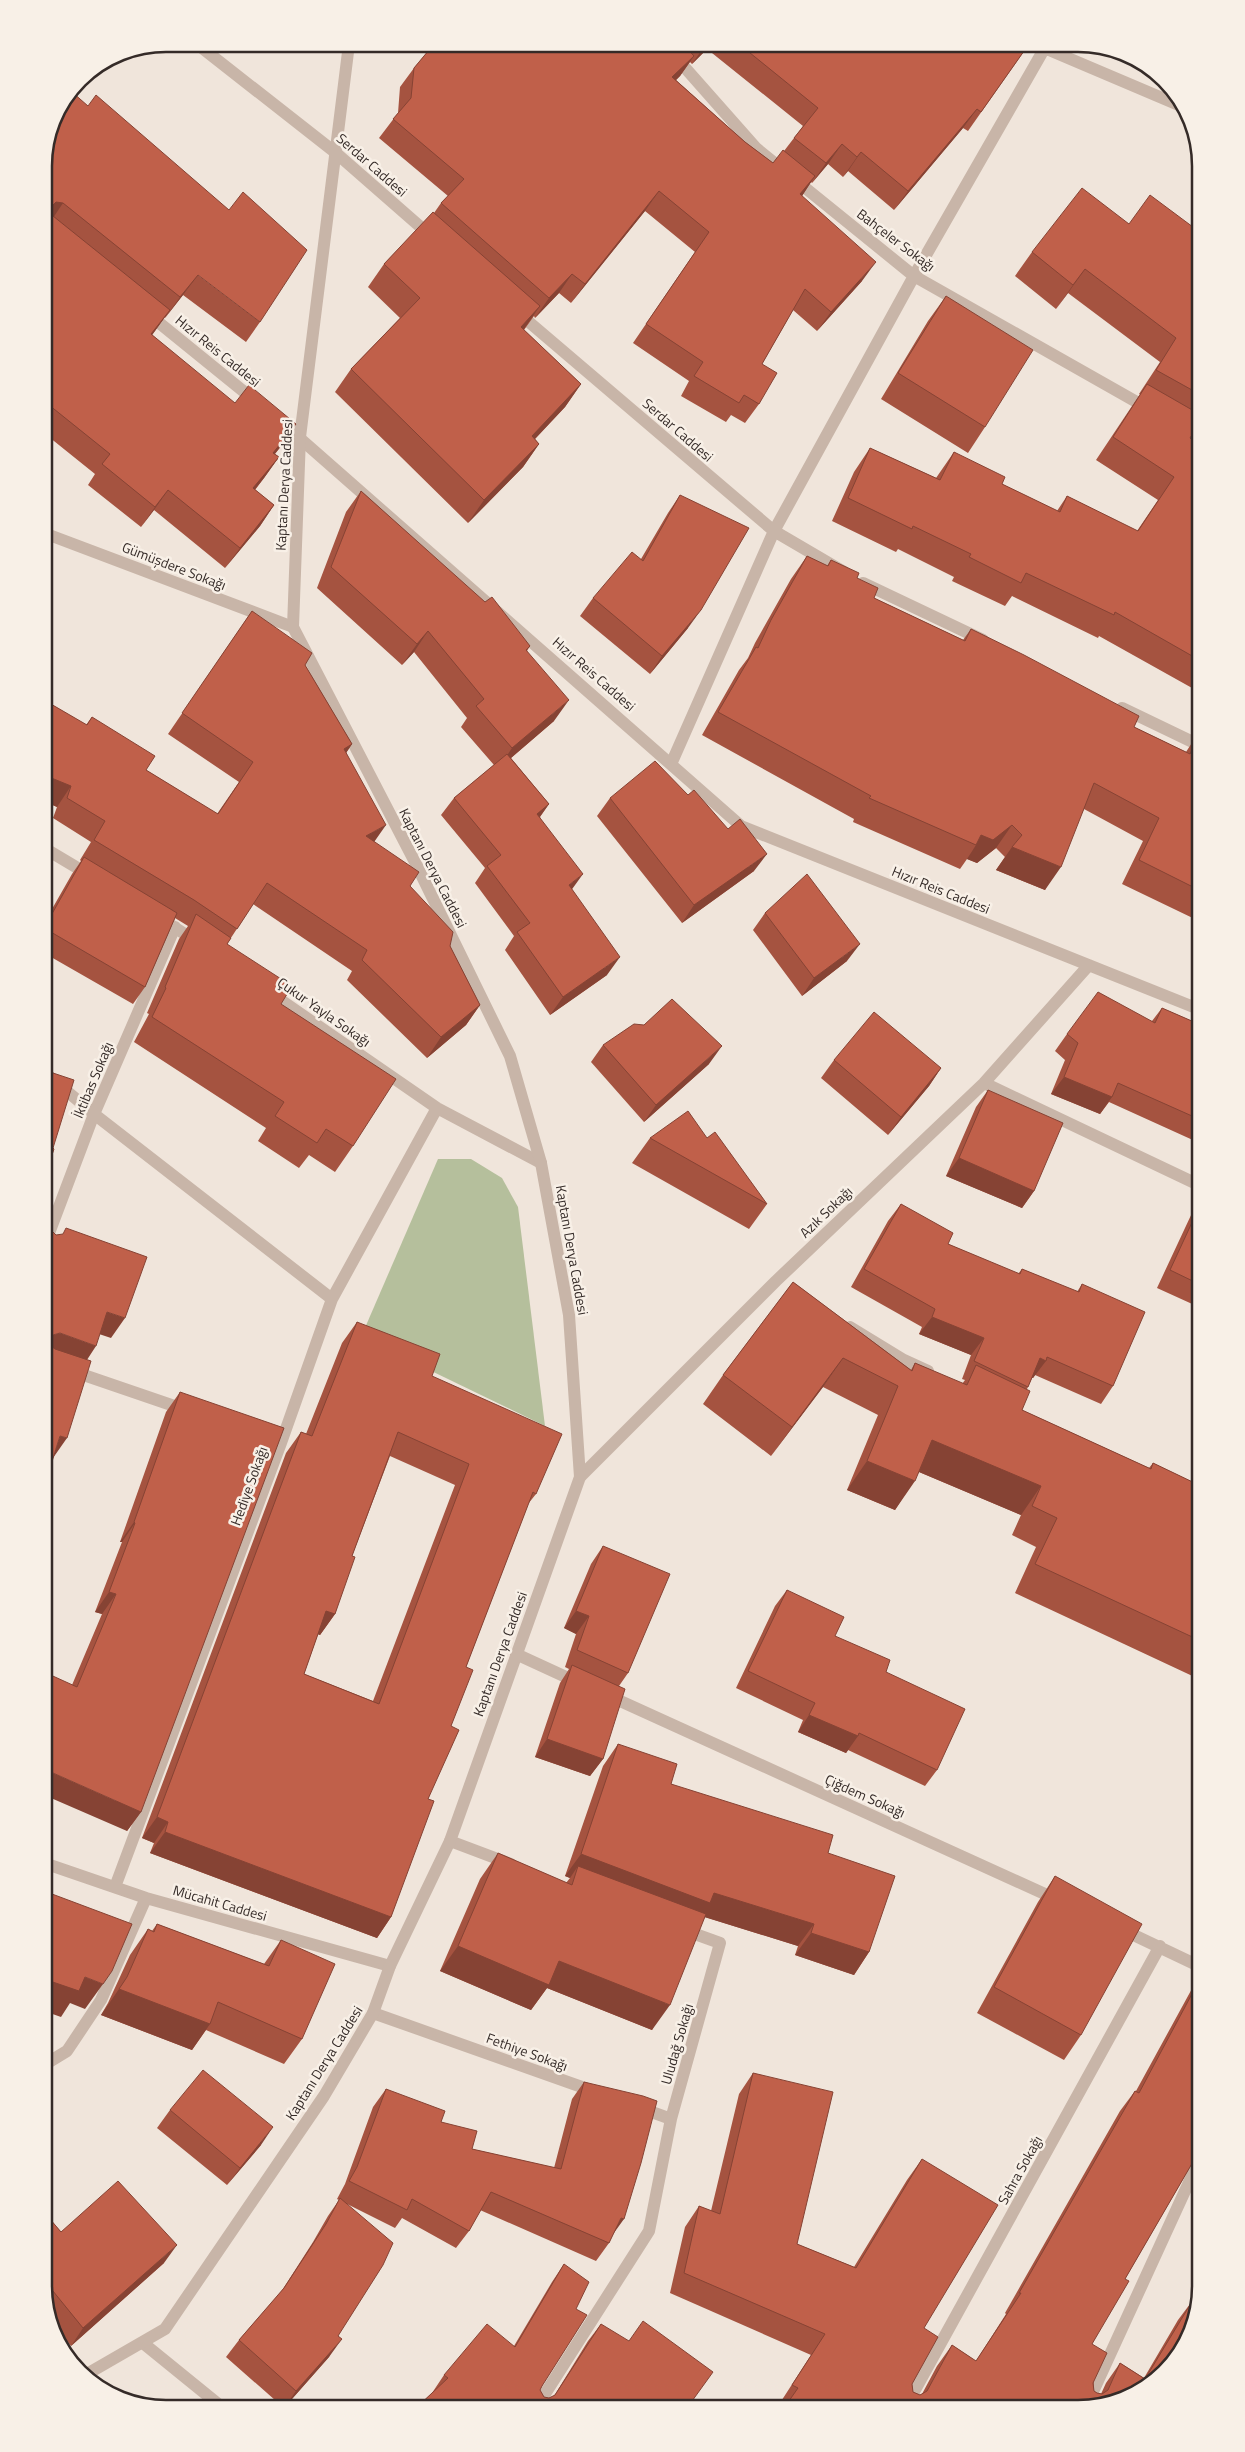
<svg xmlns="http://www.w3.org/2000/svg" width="1245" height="2452" font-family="'Titillium Web',sans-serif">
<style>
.green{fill:#b5bf9c}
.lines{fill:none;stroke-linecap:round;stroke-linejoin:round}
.minor{stroke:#c8b5a8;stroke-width:12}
.tertiary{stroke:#c8b5a8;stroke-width:12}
.wall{fill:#a55340;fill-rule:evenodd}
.shaded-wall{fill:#864334}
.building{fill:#c0604a;stroke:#864334;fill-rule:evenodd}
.labels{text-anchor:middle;stroke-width:5;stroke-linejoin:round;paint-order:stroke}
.street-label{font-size:14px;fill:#352b28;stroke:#f8f0e7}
.rim{fill:none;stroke:#352b28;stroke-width:2.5}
</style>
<rect width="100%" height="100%" fill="#f0e5db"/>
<path class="green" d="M438 1159H471L502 1178 518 1207 545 1426 361 1337Z"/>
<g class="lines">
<path class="minor" d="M197 44 336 153 432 237
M1035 44 1181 106
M672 53 756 148 914 276 1149 409
M516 311 774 531 844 572
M147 313 258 403
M279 420 741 826 1201 1010
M1179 426 1201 438
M44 533 293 627
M863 583 983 640
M1122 708 1201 746
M672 762 774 531 914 276 1047 44
M44 848 91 876
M157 916 197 942
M269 992 437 1108 541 1163
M44 1072 94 1114 332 1299
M984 1083 1201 1186
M45 1244 94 1114 175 927
M850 1327 904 1360 928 1371
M72 1371 186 1410
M580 1477 776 1281 984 1083 1089 965
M516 1654 579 1683
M607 1695 1058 1900
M450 1841 511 1864
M44 1863 146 1898 390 1966
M115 1887 281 1443 332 1299 437 1108
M1121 1929 1201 1967
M373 2013 596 2092
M44 2065 67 2051 101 2000 146 1898
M638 2107 671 2119
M143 2343 223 2408
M1086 2407 1201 2156
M536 2408 649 2231 671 2119 720 1943 684 1930
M905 2408 1160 1946"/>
<path class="tertiary" d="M87 2374 165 2329 324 2096 373 2013 390 1966 450 1841 580 1477 569 1315 541 1163 510 1056 417 866 293 627 300 437 349 44"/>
</g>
<path class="wall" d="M434 44H1029L968 131 963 128 894 210 848 171 843 177 828 164 812 183 811 182 802 196 862 281 817 331 793 310 762 364 759 404 745 423 731 415 726 422 681 396 689 381 633 343 695 252 645 211 571 303 559 293 535 318 534 316 524 330 581 384 565 407 535 439 539 444 523 467 468 523 335 392 351 369 400 318 368 287 384 264 434 213 441 203 448 196 379 138 398 113 400 87 414 68ZM707 49 803 126 794 138 784 151 773 163 745 142 676 80 680 76 690 62 692 64Z
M44 159 260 322 246 342 183 295 165 318V317L152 335 282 445 275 454 279 457 264 478 255 490 274 505 260 526 225 568 154 510 141 527 88 485 95 474 44 433Z
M1129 224 1201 233V420L1190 438 1201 446V693L1099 636 1098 638 1012 596 1005 606 952 581 954 577 898 549 896 552 832 521 854 472 870 448 936 478 954 452 1002 484 1057 511 1067 496 1137 531 1158 500 1096 460 1140 394H1139L1160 362 1068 293 1056 309 1015 276 1032 252Z
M946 296 985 427 968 453 881 399 928 321Z
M361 491 530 646 527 651 554 721 511 758 549 804 540 817 572 890 607 975 550 1015 505 950 514 936 475 883 485 868 441 815 454 798 494 765 461 727 467 718 414 652 402 665 317 588 346 512Z
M680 495 688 628 650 674 580 616 593 598 641 559 668 513Z
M807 556 827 566 831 560 857 578 874 598 963 640 971 629 1134 727 1186 752 1197 735 1195 734 1201 719V922L1122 884 1143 841 1084 809 1045 890 996 870 1005 857 996 848 977 863 967 859 960 869 853 822 854 819 702 735 739 670 748 658 755 643 791 579Z
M252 611 305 665 352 744 346 753 374 842 410 886 450 946 480 1005 466 1025 427 1058 347 980 352 971 253 904 227 944 281 1004 353 1146 335 1172 309 1155 299 1168 258 1141 266 1128 134 1042 149 1014 147 1013 179 939 188 926 175 918 145 987 133 1004 44 953V923L72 874 81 861 80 860 91 842 53 818 57 807 44 801V700L86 725 92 717 146 770 217 814 239 782 168 734Z
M610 798 754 871 682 923 597 816Z
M765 913 847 961 802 996 753 930Z
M1162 1008 1201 1025V1152L1192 1148 1195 1141 1109 1102 1100 1114 1051 1094 1065 1060 1055 1051 1067 1034 1152 1021Z
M603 1045 709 1064 644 1122 591 1062Z
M834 1060 941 1068 929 1086 888 1135 821 1078Z
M988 1090 1034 1191 1022 1208 946 1176 976 1107Z
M650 1138H707L767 1204 749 1229 632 1163Z
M1201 1200V1308L1157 1288 1192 1213Z
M901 1204 948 1244 1018 1274 1022 1269 1077 1292 1082 1284 1113 1386 1101 1404 1035 1375 1033 1378H1032L1027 1389 1022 1410 1149 1468 1153 1463 1201 1486V1680L1015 1593 1036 1547 1012 1535 1021 1515 919 1472 895 1510 847 1490 878 1415 823 1387 771 1456 703 1404 723 1375 793 1282 911 1370 915 1363 962 1384 965 1380 962 1379 971 1355 919 1334 922 1327 851 1287 888 1221Z
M357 1322 432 1376 536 1494 528 1504 466 1667 451 1726 391 1917 377 1938 150 1853 154 1843 142 1838 286 1453 301 1432 306 1434 342 1343ZM390 1456 455 1485 373 1701 304 1674 318 1634 320 1635 335 1614 352 1556Z
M180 1392 141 1812 127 1831 72 1685 102 1614 95 1612 122 1542H120L166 1412Z
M1201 1404V1428L1193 1424Z
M603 1546 628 1673 619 1686 603 1759 590 1776 535 1757 560 1683 569 1669 565 1667 576 1634 564 1628 591 1564Z
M787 1590 835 1636 886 1672 937 1770 925 1786 848 1750 846 1753 798 1732 803 1720 736 1688 775 1606Z
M618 1744 671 1784 828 1853 869 1952 854 1975 795 1955 798 1946 705 1917 652 2030 547 1988 531 2010 440 1971 480 1879 498 1853 566 1883 570 1878 565 1876 603 1766Z
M1055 1876 1081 2035 1064 2060 977 2013 1038 1902Z
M157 1924 264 1964 281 1940 302 2039 284 2064 206 2030 192 2050 101 2015 108 2003 130 1955 148 1929 152 1931Z
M1201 1974V2148L1125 2279 1092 2344 1094 2391 1097 2393 1101 2394 1106 2383 1120 2363 1144 2378 1178 2320 1193 2300 1180 2354 1125 2399 1078 2408H782L778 2406 811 2355 670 2293 685 2227 699 2206 711 2211 739 2094 753 2073 797 2244 854 2267 907 2180 922 2159 924 2328 912 2384 913 2392 920 2395 922 2394 937 2366 952 2345 976 2361 1006 2314 1005 2313 1120 2111 1135 2091H1136L1194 1985Z
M584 2082 613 2234 609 2243 596 2261 480 2210 469 2231 456 2248 402 2218 395 2228 347 2204 338 2336 329 2357 284 2408 226 2357 239 2340 281 2292 313 2242 328 2216 339 2200 337 2199 345 2184 373 2107 386 2089 441 2122 472 2149 554 2168 572 2099Z
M170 2110 261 2145 227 2185 157 2128Z
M44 2212 61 2232 164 2263 71 2346 51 2321 44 2286Z
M564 2264 576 2309 542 2386 540 2390 544 2397 549 2398 554 2396 588 2341 601 2324 688 2408H416L432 2393 444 2375 514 2346 552 2282Z"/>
<path class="shaded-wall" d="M706 44H711L707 49 692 64Z
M694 56 680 76 659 97 672 77Z
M977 109 963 128 894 210 908 191Z
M842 144 828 164 812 183 826 163Z
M861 152 848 171 843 177 857 157Z
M815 176 802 196 800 194Z
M659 191 645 211 571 303 585 284Z
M56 202 63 203 49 224 50 208Z
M876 262 862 281 817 331 831 312Z
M1085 269 1068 293 1056 309 1073 285Z
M572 274 559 293 535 318 549 298Z
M198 275 183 295 165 318 180 297Z
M540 306 524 329 505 350 521 327Z
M170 310 155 331 137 355 151 334Z
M581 384 565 407 516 459 532 436Z
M296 424 282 445 259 473 273 453Z
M539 444 523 467 468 523 484 500Z
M279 457 264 478 239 509 253 488Z
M168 490 154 510 141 527 155 507Z
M274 505 260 526 225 568 240 548Z
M701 610 688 628 650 674 662 656Z
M428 631 414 652 402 665 417 644Z
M569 700 554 721 498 769 512 748Z
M352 744 338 765 344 749Z
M44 775 71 786 57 807 44 801Z
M549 804 536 822 537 814Z
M386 825 372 845 366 836Z
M1012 825 996 848 977 863 967 859 976 845 981 835Z
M1012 847 1061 867 1045 890 996 870Z
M767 854 754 871 682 923 694 905Z
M583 874 570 892 569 885Z
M860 944 847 961 802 996 814 978Z
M620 957 607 975 550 1015 563 997Z
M480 1005 466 1025 427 1058 441 1037Z
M722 1046 709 1064 644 1122 656 1105Z
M941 1068 929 1086 888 1135 901 1117Z
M1064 1077 1112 1097 1100 1114 1051 1094Z
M959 1158 1034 1191 1022 1208 946 1176Z
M107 1312 125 1318 111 1338 93 1332Z
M932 1317 984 1338 971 1355 919 1334Z
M60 1333 96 1346 83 1366 44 1348 53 1335Z
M843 1358 823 1387 771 1456 792 1427Z
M1040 1358 1046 1361 1033 1378 1028 1376Z
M60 1436 67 1438 53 1458Z
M932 1440 1041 1486 1021 1515 912 1469Z
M867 1461 915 1481 895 1510 847 1490Z
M134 1522 135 1523 122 1542H120Z
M109 1592 116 1594 102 1614 95 1612Z
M326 1611 335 1614 320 1635 312 1632Z
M576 1611 589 1616 576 1634 564 1628Z
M809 1715 858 1736 846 1753 798 1732Z
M547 1739 603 1759 590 1776 535 1757Z
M44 1769 141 1812 127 1831 44 1795Z
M157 1817 168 1822 154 1843 142 1838Z
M165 1832 391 1917 377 1938 150 1853Z
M581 1854 714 1893 814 1924 798 1946 701 1916 578 1866 570 1878 565 1876Z
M811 1933 869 1952 854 1975 795 1955Z
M458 1946 559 1961 670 2005 652 2030 547 1988 531 2010 440 1971Z
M85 1977 103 1984 85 2009 70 2003 61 2017 44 2011V1979Z
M119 1989 210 2024 192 2050 101 2015Z
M273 2127 261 2145 227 2185 240 2168Z
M621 2218 624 2219 611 2237Z
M177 2245 164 2263 71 2346 83 2328Z
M342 2339 329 2357 284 2408 296 2391Z"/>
<path class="building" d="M434 44H683L694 56 672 77 745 142 773 163 783 150 815 176 800 194 876 262 831 312 805 289 762 364 777 373 759 404 744 395 739 403 694 376 703 362 646 324 709 232 659 191 585 284 572 274 549 298 441 203 464 179 393 119 411 98 414 68Z
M739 44H1029L981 112 977 109 908 191 861 152 857 157 842 144 826 163 794 138 818 108Z
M72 92 88 106 96 95 229 210 243 192 307 250 260 322 198 275 180 297 63 203 56 202 50 208 53 216 170 310 151 334 235 403 249 385 296 424 273 453 279 457 253 488 274 505 240 548 168 490 155 507 102 464 110 454 44 401V159L53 119Z
M1082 188 1129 224 1150 195 1201 233V395L1156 370 1176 338 1085 269 1073 285 1032 252Z
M433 212 540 306 521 327 581 384 532 436 539 444 484 500 351 369 420 298 384 264Z
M946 296 1033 350 985 427 898 373Z
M1147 384 1201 415V420L1190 438 1201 446V661L1115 612 1114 615 1026 573 1021 583 969 557 971 554 913 526 912 529 848 498 870 448 940 480 954 452 1005 477 1002 484 1060 512 1067 496 1138 531 1174 477 1113 437Z
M361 491 485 602 492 597 530 646 526 650 569 700 512 748 476 706 484 699 428 631 417 644 331 567Z
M680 495 749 528 701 610 662 656 593 598 632 552 643 561Z
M807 556 828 566 831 560 859 573 857 578 878 588 874 598 965 641 971 629 1024 655 1139 716 1134 727 1190 754 1201 731V891L1139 860 1159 818 1094 783 1061 867 1012 847 1022 835 1012 825 993 840 981 835 976 845 869 798 871 796 718 712 756 647 758 648 771 620Z
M252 611 312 653 305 665 352 744 344 749 386 825 366 836 419 872 410 886 453 932 450 946 480 1005 441 1037 362 960 367 950 267 883 237 929 194 900 94 840 105 821 67 798 71 786 44 775V700L87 725 92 717 155 756 146 770 218 814 253 762 182 713Z
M507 754 549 804 537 814 583 874 569 885 620 957 563 997 517 932 530 923 487 866 501 855 454 798Z
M655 761 688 795 694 790 728 829 740 819 767 854 694 905 610 798Z
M84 857 177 913 145 987 44 928Z
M807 874 860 944 814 978 765 913Z
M196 914 231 938 227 944 292 986 281 1004 396 1079 353 1146 326 1129 317 1143 275 1116 284 1102 152 1017 166 988 165 987Z
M1098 992 1155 1023 1162 1008 1201 1025V1120L1118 1083 1112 1097 1064 1077 1078 1043 1067 1034Z
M672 999 722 1046 656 1105 603 1045 634 1024 644 1025Z
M874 1012 941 1068 901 1117 834 1060Z
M44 1070 74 1080 53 1148 54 1149 44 1179Z
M988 1090 1063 1123 1034 1191 959 1158Z
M688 1111 707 1138 715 1132 767 1204 650 1138Z
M1201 1203V1285L1170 1270Z
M901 1204 953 1233 948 1244 1020 1274 1022 1269 1079 1292 1082 1284 1145 1312 1113 1386 1047 1357 1046 1361 1040 1358 1028 1387 974 1361 984 1338 932 1317 935 1309 864 1269Z
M44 1221 51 1223 50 1229 56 1235 63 1234 66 1228 147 1257 125 1318 107 1312 96 1346 60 1333 53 1335 50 1339 51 1346 55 1349 91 1361 67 1438 60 1436 44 1487Z
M793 1282 912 1371 915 1363 967 1385 976 1365 1030 1391 1022 1410 1151 1469 1153 1463 1201 1486V1641L1035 1564 1057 1518 1032 1506 1041 1486 932 1440 915 1481 867 1461 898 1386 843 1358 792 1427 723 1375Z
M357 1322 440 1354 432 1376 562 1434 536 1494 533 1492 466 1667 473 1670 451 1726 459 1730 428 1799 434 1801 391 1917 165 1832 168 1822 157 1817 301 1432 312 1436ZM398 1432 469 1464 379 1704 304 1674 326 1611 335 1614 355 1557 352 1556Z
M180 1392 284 1428 141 1812 44 1769V1672L77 1687 116 1594 109 1592 135 1523 134 1522Z
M603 1546 670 1574 628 1673 577 1650 589 1616 576 1611Z
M44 1563 49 1565 44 1577Z
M787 1590 844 1617 835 1636 890 1660 886 1672 965 1709 937 1770 859 1733 858 1736 809 1715 815 1703 748 1671Z
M572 1665 625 1689 603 1759 547 1739Z
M618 1744 677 1764 671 1784 833 1835 828 1853 895 1876 869 1952 811 1933 814 1924 714 1893 710 1903 581 1854Z
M498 1853 572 1885 578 1866 706 1914 670 2005 559 1961 549 1985 458 1946Z
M1055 1876 1142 1924 1081 2035 994 1987Z
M44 1891 132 1924 112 1971 103 1984 85 1977 79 1991 44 1979Z
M157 1924 269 1966 281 1940 335 1964 302 2039 218 2002 210 2024 119 1989 127 1977 148 1929 154 1932Z
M1201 1977V2148L1125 2279 1129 2281 1092 2344 1107 2353 1093 2383 1094 2391 1097 2393 1102 2394 1108 2390 1120 2363 1145 2379 1193 2300 1196 2302 1180 2354 1125 2399 1078 2408H784L798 2388 792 2385 825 2334 684 2273 699 2206 720 2214 753 2073 833 2092 797 2244 856 2268 922 2159 998 2205 924 2328 938 2337 912 2384 913 2392 920 2395 927 2391 952 2345 976 2361 1021 2293H1019L1135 2091 1139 2093Z
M203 2070 273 2127 240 2168 170 2110Z
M584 2082 643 2096 657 2101 641 2163 624 2219 621 2218 609 2243 491 2192 469 2231 412 2199 407 2210 349 2181 357 2167 386 2089 445 2111 441 2122 477 2131 472 2149 561 2169Z
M118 2181 177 2245 83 2328 44 2280V2212L61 2232Z
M340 2198 393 2243 383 2265 338 2336 342 2339 296 2391 239 2340 284 2288 326 2224Z
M564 2264 589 2282 576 2309 587 2315 542 2386 540 2390 544 2397 549 2398 555 2395 601 2324 629 2341 643 2321 713 2372 687 2408H673L665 2403 660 2408H416L448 2378 444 2375 487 2324 515 2347Z"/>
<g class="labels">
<g class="street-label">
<text transform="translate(372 165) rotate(41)" y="5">Serdar Caddesi</text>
<text transform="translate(896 240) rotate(37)" y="5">Bahçeler Sokağı</text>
<text transform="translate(218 351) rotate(39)" y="5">Hızır Reis Caddesi</text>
<text transform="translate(678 430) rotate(41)" y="5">Serdar Caddesi</text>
<text transform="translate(284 485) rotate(-87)" y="5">Kaptanı Derya Caddesi</text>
<text transform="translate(174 566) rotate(21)" y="5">Gümüşdere Sokağı</text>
<text transform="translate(594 674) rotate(41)" y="5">Hızır Reis Caddesi</text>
<text transform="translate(433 868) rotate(63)" y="5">Kaptanı Derya Caddesi</text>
<text transform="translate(941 890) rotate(22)" y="5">Hızır Reis Caddesi</text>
<text transform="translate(324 1012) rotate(35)" y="5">Çukur Yayla Sokağı</text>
<text transform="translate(93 1080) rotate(-67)" y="5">İktibas Sokağı</text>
<text transform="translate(826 1212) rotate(-44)" y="5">Azık Sokağı</text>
<text transform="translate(572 1250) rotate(80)" y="5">Kaptanı Derya Caddesi</text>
<text transform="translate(249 1486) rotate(-70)" y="5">Hediye Sokağı</text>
<text transform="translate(500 1654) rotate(-70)" y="5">Kaptanı Derya Caddesi</text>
<text transform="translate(865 1796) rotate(24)" y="5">Çiğdem Sokağı</text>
<text transform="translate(220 1903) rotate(16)" y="5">Mücahit Caddesi</text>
<text transform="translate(677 2044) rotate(-74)" y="5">Uludağ Sokağı</text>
<text transform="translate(527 2052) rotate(20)" y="5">Fethiye Sokağı</text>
<text transform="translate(324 2063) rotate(-58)" y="5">Kaptanı Derya Caddesi</text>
<text transform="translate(1020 2170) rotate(-61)" y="5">Sahra Sokağı</text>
</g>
</g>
<path d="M0 0H1245V2452H0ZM166 52H1078A114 114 0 0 1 1192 166V2286A114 114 0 0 1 1078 2400H166A114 114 0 0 1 52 2286V166A114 114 0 0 1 166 52Z" fill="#f8f0e7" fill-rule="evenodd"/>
<path class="rim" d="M166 52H1078A114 114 0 0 1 1192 166V2286A114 114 0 0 1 1078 2400H166A114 114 0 0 1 52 2286V166A114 114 0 0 1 166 52Z"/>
</svg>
